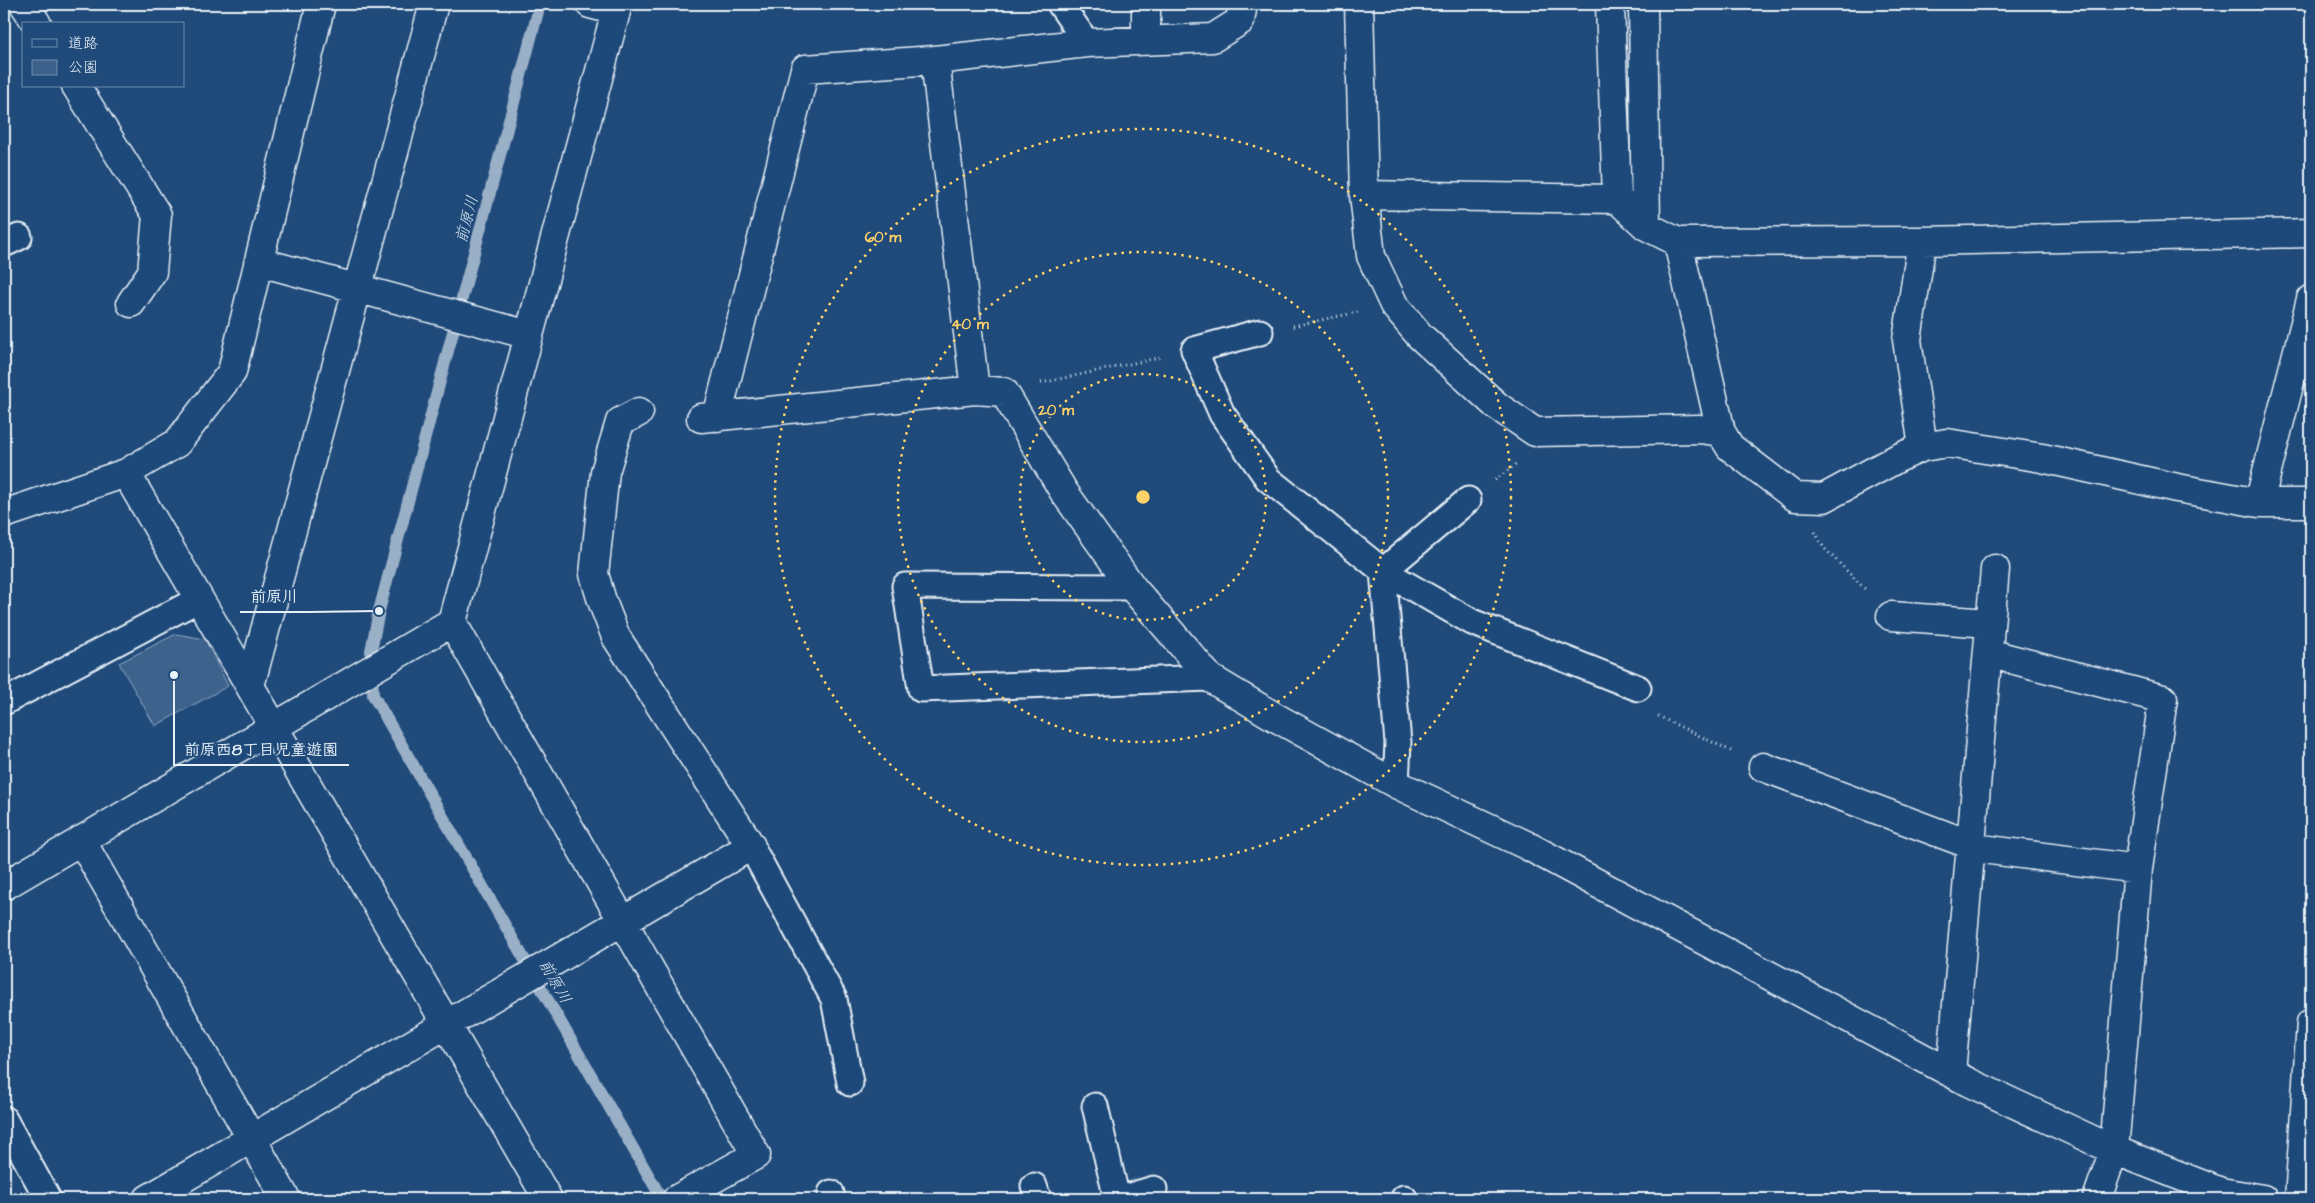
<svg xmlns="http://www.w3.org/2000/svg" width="2315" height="1203" font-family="'Architects Daughter','Klee One',sans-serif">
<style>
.green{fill:#3c628c;stroke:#92aac2}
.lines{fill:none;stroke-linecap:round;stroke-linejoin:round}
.stream{stroke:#9ab0c7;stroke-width:12}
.lane-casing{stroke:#e8f1f8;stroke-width:29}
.street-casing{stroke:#e8f1f8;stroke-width:31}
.path{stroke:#e8f1f8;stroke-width:3;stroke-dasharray:1 4;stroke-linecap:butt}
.lane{stroke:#1f4a7a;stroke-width:25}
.street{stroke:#1f4a7a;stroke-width:28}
.ring{fill:none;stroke:#ffd166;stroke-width:2.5;stroke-dasharray:2.5 5}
.labels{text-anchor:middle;stroke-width:4;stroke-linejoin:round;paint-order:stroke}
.water-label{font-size:16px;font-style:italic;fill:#d4e1ec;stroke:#1f4a7a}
.centre{fill:#ffd166;stroke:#1f4a7a;stroke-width:2.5}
.ring-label{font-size:15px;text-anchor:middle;font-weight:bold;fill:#ffd166;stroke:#1f4a7a;stroke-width:4;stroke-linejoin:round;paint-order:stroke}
.leader{fill:none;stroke:#e8f1f8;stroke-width:2}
.callout-dot{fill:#e8f1f8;stroke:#1f4a7a;stroke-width:2}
.callout-label{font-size:16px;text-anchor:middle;font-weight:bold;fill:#e8f1f8;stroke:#1f4a7a;stroke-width:4;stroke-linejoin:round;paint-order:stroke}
</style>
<rect width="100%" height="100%" fill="#1f4a7a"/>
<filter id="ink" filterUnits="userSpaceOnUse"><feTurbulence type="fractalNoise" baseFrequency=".02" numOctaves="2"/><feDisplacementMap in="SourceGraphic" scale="10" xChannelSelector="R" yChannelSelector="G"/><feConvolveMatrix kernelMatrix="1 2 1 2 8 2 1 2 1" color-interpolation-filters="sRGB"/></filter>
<g filter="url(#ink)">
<path class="green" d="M1628 23 1633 25V171H1629L1624 25Z
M176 634 205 639 228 686 155 726 119 663Z"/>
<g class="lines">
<path class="stream" d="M540 4 379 611 371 651 373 695 662 1199"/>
<defs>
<path id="lane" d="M1060 4 1087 43
M4 244 19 237
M1260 332 1194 350 1222 414 1268 479 1383 571 1472 622 1638 688
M1132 587 905 586 921 689 1210 678
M4 702 199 599
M1396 784 1398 743 1383 571 1468 500
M751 846 834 999 850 1083
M1095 1106 1117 1199
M4 1119 48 1199
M1034 1186 1038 1199
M831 1193 832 1199
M1404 1198V1199
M1120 1199 1154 1189"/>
<path id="street" d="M24 4 37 24
M590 4 616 11
M618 4 452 622 756 1155 677 1199
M1359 4 1364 195 1371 256 1394 305 1420 336 1497 406 1535 432 1700 429 1721 432
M1610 4 1617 199
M1643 4 1646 226
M1146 40V4
M76 86 157 215 152 272 131 303
M1364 195 1617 199 1646 226 1678 242 1721 432 1730 447 1795 497 1824 498 1898 458 1923 447 1947 443 2042 458 2177 488 2259 503H2311
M1922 241 1907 340 1923 447
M1678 242 1922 241 2311 233
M260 262 529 335
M975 390 935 60 1087 43 1213 38 1240 21 1243 4
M717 417 805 69 935 60
M701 418 975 390 1004 392 1064 492 1132 587 1210 678 1275 717 1396 784 1526 845 1968 1082 2114 1150 2221 1192 2263 1199
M126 473 548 1199
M2259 503 2311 299
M4 514 126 473 177 443 232 372 321 4
M1891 616 1989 623
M1988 653 2163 699 2138 869 2114 1150 2097 1199
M250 686 434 4
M1763 767 1982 849 2138 869
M81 840 286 1199
M4 886 452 622
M1951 1073 1995 569
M148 1199 751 846 616 637 602 601 594 574 605 472 620 422 639 412
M2299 1199 2311 1023"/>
</defs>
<use href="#lane" class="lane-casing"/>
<use href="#street" class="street-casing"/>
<path class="path" d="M1293 326 1358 312
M1041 383 1162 357
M1495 480 1518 463
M1815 532 1824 548 1867 591
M1658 716 1731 751
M1645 1199 1648 1194 1655 1199"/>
<use href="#lane" class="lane"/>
<use href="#street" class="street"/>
</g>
</g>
<g class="ring">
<circle cx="1143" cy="497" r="123"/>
<circle cx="1143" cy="497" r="245"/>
<circle cx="1143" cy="497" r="368"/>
</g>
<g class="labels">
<g class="water-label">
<text transform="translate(466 219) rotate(-75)" y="6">前原川</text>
<text transform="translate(556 981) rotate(60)" y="6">前原川</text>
</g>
</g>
<circle cx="1143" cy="497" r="8" class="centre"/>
<g class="ring-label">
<text x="883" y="242">60 m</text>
<text x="970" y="329">40 m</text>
<text x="1056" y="415">20 m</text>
</g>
<path class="leader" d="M379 611L308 612H240M174 675L174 765H349"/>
<g class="callout-dot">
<circle cx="379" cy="611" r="5"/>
<circle cx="174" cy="675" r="5"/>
</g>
<g class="callout-label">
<text x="274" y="602">前原川</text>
<text x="261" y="755">前原西8丁目児童遊園</text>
</g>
<rect width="2315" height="1203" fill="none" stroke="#1f4a7a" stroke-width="20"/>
<rect x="10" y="10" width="2295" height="1183" fill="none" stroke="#e8f1f8" stroke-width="2" filter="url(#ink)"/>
<rect x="22" y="22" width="162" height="65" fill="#1f4a7a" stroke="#6f8dac"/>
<rect x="32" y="39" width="25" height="8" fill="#1f4a7a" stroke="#6f8dac"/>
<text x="68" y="48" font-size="15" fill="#e8f1f8">道路</text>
<rect x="32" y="60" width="25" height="15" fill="#3c628c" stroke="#6f8dac"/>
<text x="68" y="72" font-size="15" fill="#e8f1f8">公園</text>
</svg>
